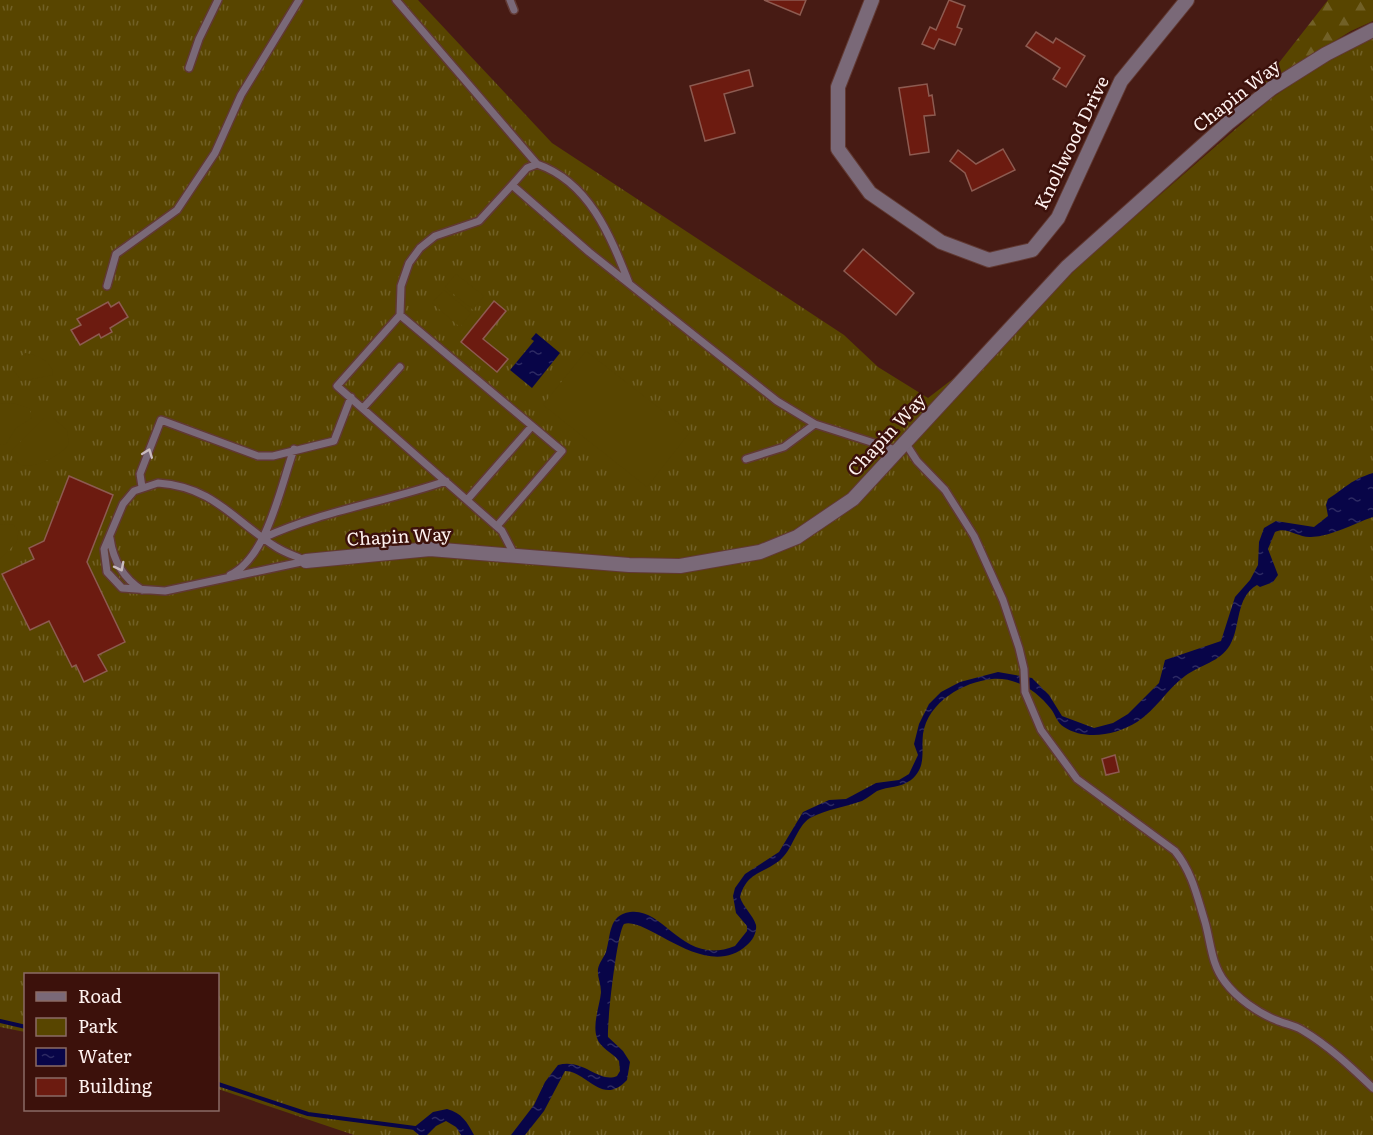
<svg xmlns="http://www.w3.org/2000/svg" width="1373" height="1135" font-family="Literata,serif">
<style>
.grass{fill:url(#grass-tufts)}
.forest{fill:url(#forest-firs)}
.park{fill:#584500}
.water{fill:url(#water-ripples)}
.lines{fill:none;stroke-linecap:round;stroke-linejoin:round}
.stream{stroke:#080548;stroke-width:4}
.building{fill:#6c1b10;stroke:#8d5b51;stroke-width:1.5}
.lane-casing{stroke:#613933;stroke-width:10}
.street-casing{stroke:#613933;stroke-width:16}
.lane{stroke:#7a6978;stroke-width:7}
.street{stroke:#7a6978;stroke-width:14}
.oneway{stroke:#c9bbbf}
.labels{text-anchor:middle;stroke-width:5;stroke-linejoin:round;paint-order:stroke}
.street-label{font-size:18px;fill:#fef1ef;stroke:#3c110b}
</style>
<defs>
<pattern id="grass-tufts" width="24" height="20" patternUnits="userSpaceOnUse" patternTransform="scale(1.5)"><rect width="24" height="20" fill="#584500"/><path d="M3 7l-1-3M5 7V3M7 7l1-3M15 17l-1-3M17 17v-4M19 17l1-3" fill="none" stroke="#716026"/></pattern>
<pattern id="forest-firs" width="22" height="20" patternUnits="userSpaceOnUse" patternTransform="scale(1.5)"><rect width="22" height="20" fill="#584500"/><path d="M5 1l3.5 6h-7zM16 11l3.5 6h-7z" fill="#716026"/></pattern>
<pattern id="water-ripples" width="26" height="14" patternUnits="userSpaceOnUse" patternTransform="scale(1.5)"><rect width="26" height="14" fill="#080548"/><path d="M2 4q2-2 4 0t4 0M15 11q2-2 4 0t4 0" fill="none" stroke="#2d2a63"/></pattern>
</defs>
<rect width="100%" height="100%" fill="#471b14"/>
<path class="grass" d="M0 0H418L552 143 844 335 878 367 928 398 1014 332 1085 260 1269 100 1324 62 1373 38V1135H354L218 1089V974H26L25 1032 0 1027Z"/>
<path class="forest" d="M1328 0H1373V21L1351 31 1260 87Z"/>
<path class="park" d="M456 274 484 296 473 310 445 287Z
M444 290 471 313 460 327 432 303Z
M586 351 690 432 647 487 543 405Z
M25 353C37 354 53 362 53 375L22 381 13 370V365Z
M14 403 29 408 32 418 16 428 6 444 0 445V404Z
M44 418H53L67 430 69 444C59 458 15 481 11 451Z
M0 524 14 525 19 532 16 543 0 559Z"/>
<path class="water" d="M536 333 560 353 532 388 510 370 534 341 531 339Z
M1373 473V517C1352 524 1333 536 1311 537 1298 538 1287 526 1275 532L1268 549 1278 575 1273 582 1260 587 1257 585C1235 598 1241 626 1230 645 1220 662 1200 665 1185 676 1167 689 1156 710 1137 722 1116 735 1086 741 1064 727 1057 723 1055 714 1051 709 1037 691 1016 677 992 679 963 682 928 702 923 734 921 751 927 767 911 780 900 788 889 786 877 791 872 794 868 798 862 801 845 807 827 809 810 818 796 827 793 850 779 861 762 874 747 872 740 897 743 907 753 915 756 925 757 932 753 940 747 945 706 983 647 916 624 924 617 933 607 1021 608 1037L623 1051 630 1062 627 1080C602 1107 587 1071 565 1071L544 1111 525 1135H511L534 1105 545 1082 558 1065C584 1058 599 1084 617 1076L620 1071 619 1061C612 1052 600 1048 597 1038 592 1024 600 1005 601 992 601 984 597 976 598 969 599 963 604 957 606 952 611 936 608 915 630 912 665 907 683 967 735 946L747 931V926L736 913 733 896 735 888 745 874 779 852 803 812 829 800 846 799 876 783 899 780 909 774 918 755 914 744 919 724 929 704 941 692 960 682 998 672 1032 678 1049 695 1062 716 1094 728 1113 723 1128 714 1159 683 1165 660 1221 641 1235 597 1250 580 1258 565 1259 542 1264 528 1276 521 1314 527 1328 516 1326 505 1328 499C1347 487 1350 480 1373 473Z
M447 1109C462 1113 467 1122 474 1135H461L456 1127 446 1121 436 1126 427 1135H419L412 1129 433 1112Z"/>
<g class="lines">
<path class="stream" d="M0 1021 26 1027
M218 1084 308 1114 415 1128"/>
</g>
<path class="building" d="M764 0H806L800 15Z
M949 0 965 6 957 27 962 29 955 45 939 39 934 49 922 44 930 27 936 30Z
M1036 32 1053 43 1056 38 1085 56 1066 87 1053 79 1060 68 1026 46Z
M749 70 753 86 724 94 735 133 705 141 690 86Z
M927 84 929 96 932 95 935 115 924 116 929 152 910 155 899 88Z
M1003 149 1015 170 972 191 965 173 950 161 958 150 976 164Z
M863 249 914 293 896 315 844 271Z
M494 301 506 311 483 339 508 359 497 372 461 342Z
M108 302 111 307 119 302 128 317 110 328 112 332 101 338 99 334 80 345 71 330 81 325 77 319Z
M69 476 113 495 87 562 125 642 98 655 107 671 84 682 76 665 72 667 49 621 30 630 2 574 34 559 29 548 44 541Z
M1115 755 1119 772 1106 775 1102 759Z"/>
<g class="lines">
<defs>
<path id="lane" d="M396 0 537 164
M510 0 514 10
M189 68 199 39 218 0
M512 185 479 221 435 236 420 248 409 263 401 286 400 315 337 386 502 531 515 556
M629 283C610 235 589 182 537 164L527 168 512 185 589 252 777 401 815 424 899 451
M107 286 116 254 177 210 215 153 241 95 299 0
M400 315 562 451 497 526
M363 408 400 367
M906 444 917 461 945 490 974 536 1003 600 1019 648 1024 669 1025 692 1041 730 1077 779 1175 851C1192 872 1197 896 1205 922 1211 943 1211 964 1225 982 1237 998 1258 1013 1276 1020 1285 1024 1294 1025 1302 1030 1329 1046 1351 1067 1373 1088
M746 459 784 447 815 424
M158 483C214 487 233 520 276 547 285 553 296 556 306 561L165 591 122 588 107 572 104 549 123 504 134 491Z
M142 487 140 474 161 420 258 456H273L334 441 351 397
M467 500 532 426
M110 538C113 560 123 578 142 590
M263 538C321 511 386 502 446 481
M230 575C267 558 281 485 294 449"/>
<path id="street" d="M872 0 838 87V149L870 193 941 242 989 260 1032 250 1058 218 1121 81 1187 0
M306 561 430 549 629 565 680 566 760 552 797 537 853 499 1067 267 1228 123 1272 88 1326 54 1373 30"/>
</defs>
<use href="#lane" class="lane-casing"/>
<use href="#street" class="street-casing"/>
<use href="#lane" class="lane"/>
<use href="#street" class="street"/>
</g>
<defs><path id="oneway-chevron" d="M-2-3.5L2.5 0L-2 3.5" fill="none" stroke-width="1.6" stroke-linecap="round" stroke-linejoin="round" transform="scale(1.5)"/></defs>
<g class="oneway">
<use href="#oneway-chevron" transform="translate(148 453) rotate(-69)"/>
<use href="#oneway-chevron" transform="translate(120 567) rotate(63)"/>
</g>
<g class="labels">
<g class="street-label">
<text transform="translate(1237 96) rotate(-38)" y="6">Chapin Way</text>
<text transform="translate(1072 143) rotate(-64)" y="6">Knollwood Drive</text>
<text transform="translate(887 435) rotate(-47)" y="6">Chapin Way</text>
<text transform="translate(399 537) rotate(-3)" y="6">Chapin Way</text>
</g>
</g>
<rect x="24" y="973" width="195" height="138" fill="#3c110b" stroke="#8a6b66" stroke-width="1.5"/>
<rect x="36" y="992" width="30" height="9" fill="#7a6978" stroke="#8a6b66" stroke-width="1.5"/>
<text x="78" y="1003" font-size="18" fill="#fef1ef">Road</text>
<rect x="36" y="1018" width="30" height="18" fill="#584500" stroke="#8a6b66" stroke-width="1.5"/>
<text x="78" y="1033" font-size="18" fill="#fef1ef">Park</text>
<rect x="36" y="1048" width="30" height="18" fill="url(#water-ripples)" stroke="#8a6b66" stroke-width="1.5"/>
<text x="78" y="1063" font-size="18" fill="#fef1ef">Water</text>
<rect x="36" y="1078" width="30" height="18" fill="#6c1b10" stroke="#8a6b66" stroke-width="1.5"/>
<text x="78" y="1093" font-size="18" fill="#fef1ef">Building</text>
</svg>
